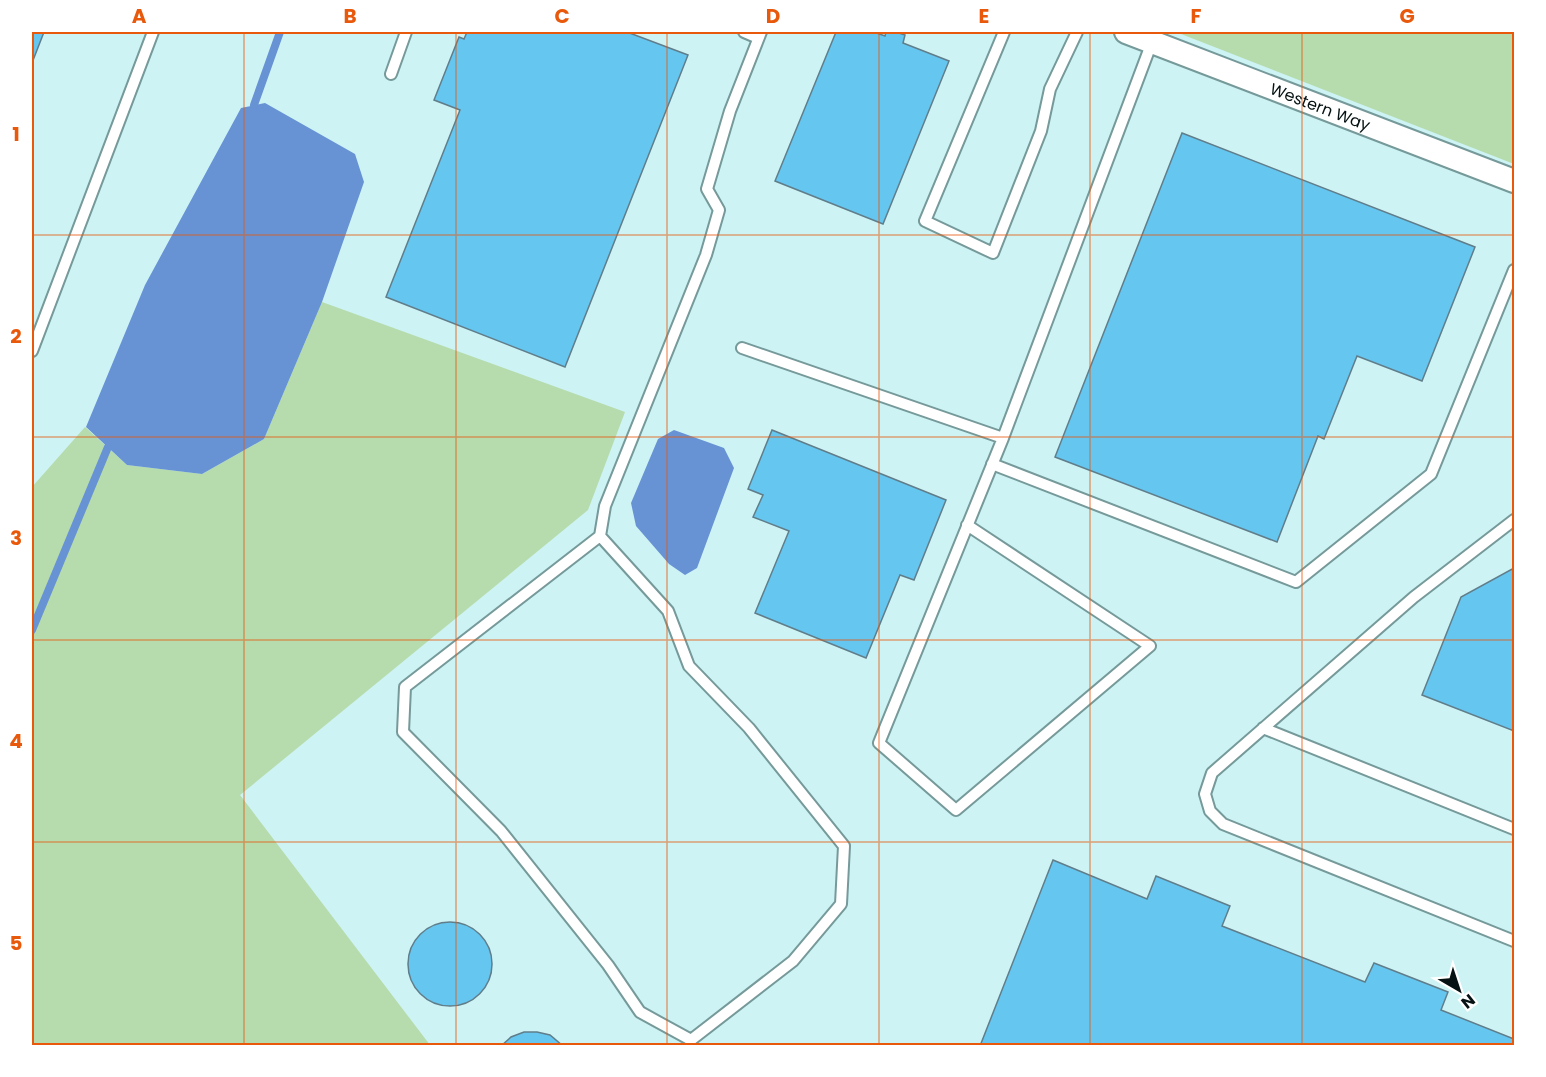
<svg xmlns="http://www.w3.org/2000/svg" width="1546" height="1077" font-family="Poppins,sans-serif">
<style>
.green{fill:#b6dbad}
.water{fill:#6792d4}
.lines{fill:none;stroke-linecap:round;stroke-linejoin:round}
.stream{stroke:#6792d4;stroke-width:8}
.building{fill:#65c6f0;stroke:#607d8a;stroke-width:1.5}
.service-casing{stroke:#76999a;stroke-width:14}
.minor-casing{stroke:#76999a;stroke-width:26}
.service{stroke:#fff;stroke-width:10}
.minor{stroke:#fff;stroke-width:22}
.grid{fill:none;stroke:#e8590c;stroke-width:1.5;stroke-opacity:0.55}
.labels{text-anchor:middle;stroke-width:4.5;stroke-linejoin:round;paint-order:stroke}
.street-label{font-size:16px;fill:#051112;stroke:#fff}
.neatline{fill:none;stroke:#e8590c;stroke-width:2}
.grid-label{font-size:20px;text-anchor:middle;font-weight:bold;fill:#e8590c}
</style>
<rect width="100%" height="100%" fill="#cdf3f4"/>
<path class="green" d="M1176 32H1514V164Z
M322 302 625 412 588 510 240 795 430 1045 32 1046V487L85 427 127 465 202 474 264 439Z"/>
<path class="water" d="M265 103 355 154 364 182 322 302 264 439 202 474 127 465 86 427 145 285 241 108Z
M674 430 724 448 734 468 697 568 685 575 669 564 636 526 631 503 658 439Z"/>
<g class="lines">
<path class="stream" d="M254 105 280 32
M32 630 108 447"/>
</g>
<path class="building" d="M32 32H44L32 63Z
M467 32H627L688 55 565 367 386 297 460 110 434 100 459 37 464 39Z
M836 32H874L885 36 886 32H896L905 35 903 43 949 61 883 224 775 181Z
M1182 133 1475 247 1422 381 1357 356 1324 439 1318 436 1277 542 1055 457Z
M772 430 946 500 914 580 900 575 866 658 755 613 789 531 753 517 763 495 748 489Z
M1514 568V731L1422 695 1461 597Z
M1053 860 1147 899 1156 876 1230 906 1222 926 1365 982 1374 963 1448 992 1441 1010 1514 1039V1046H980Z
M408 964a42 42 0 1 1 84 0a42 42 0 1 1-84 0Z
M524 1032H537L550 1035 563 1046H501L511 1037Z"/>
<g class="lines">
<defs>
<path id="service" d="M744 32 758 38
M1004 32 925 221 993 253 1041 131 1050 89 1077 32
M391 74 406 32
M742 348 1003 438 1152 42
M32 351 153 32
M992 464 1296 582 1431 474 1514 270
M1514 520 1414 597 1212 773 1205 794 1210 811 1223 824 1514 941
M967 525 1150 646 956 810 879 743 1003 438
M600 536 668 611 689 666 749 728 844 846 841 904 793 961 691 1040 640 1012 608 965 501 831 403 732 405 687 600 536 605 506 706 255 719 210 707 189 730 111 761 32
M1263 728 1514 829"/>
<g id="minor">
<path id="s1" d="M1126 32 1514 181"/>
</g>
</defs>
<use href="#service" class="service-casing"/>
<use href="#minor" class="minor-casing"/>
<use href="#service" class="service"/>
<use href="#minor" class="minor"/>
</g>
<path class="grid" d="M244 32V1046M456 32V1046M667 32V1046M879 32V1046M1090 32V1046M1302 32V1046M32 235H1514M32 437H1514M32 640H1514M32 842H1514"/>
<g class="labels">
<g class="street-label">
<text dy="6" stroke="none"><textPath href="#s1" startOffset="208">Western Way</textPath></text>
</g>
</g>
<rect width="1546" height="1077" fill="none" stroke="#ffffff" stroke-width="66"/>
<g transform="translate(1459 990) rotate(141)" stroke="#ffffff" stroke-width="4.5" paint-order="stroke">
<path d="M0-4.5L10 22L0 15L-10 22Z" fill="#051112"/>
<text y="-9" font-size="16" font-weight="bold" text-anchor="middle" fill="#051112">N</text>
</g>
<rect x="33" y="33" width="1480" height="1011" class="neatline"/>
<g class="grid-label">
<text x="139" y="23">A</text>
<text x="350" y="23">B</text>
<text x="562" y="23">C</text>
<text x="773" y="23">D</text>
<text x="984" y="23">E</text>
<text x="1196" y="23">F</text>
<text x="1407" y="23">G</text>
<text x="16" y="141">1</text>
<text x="16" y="343">2</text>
<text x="16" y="545">3</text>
<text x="16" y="748">4</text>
<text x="16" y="950">5</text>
</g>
</svg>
